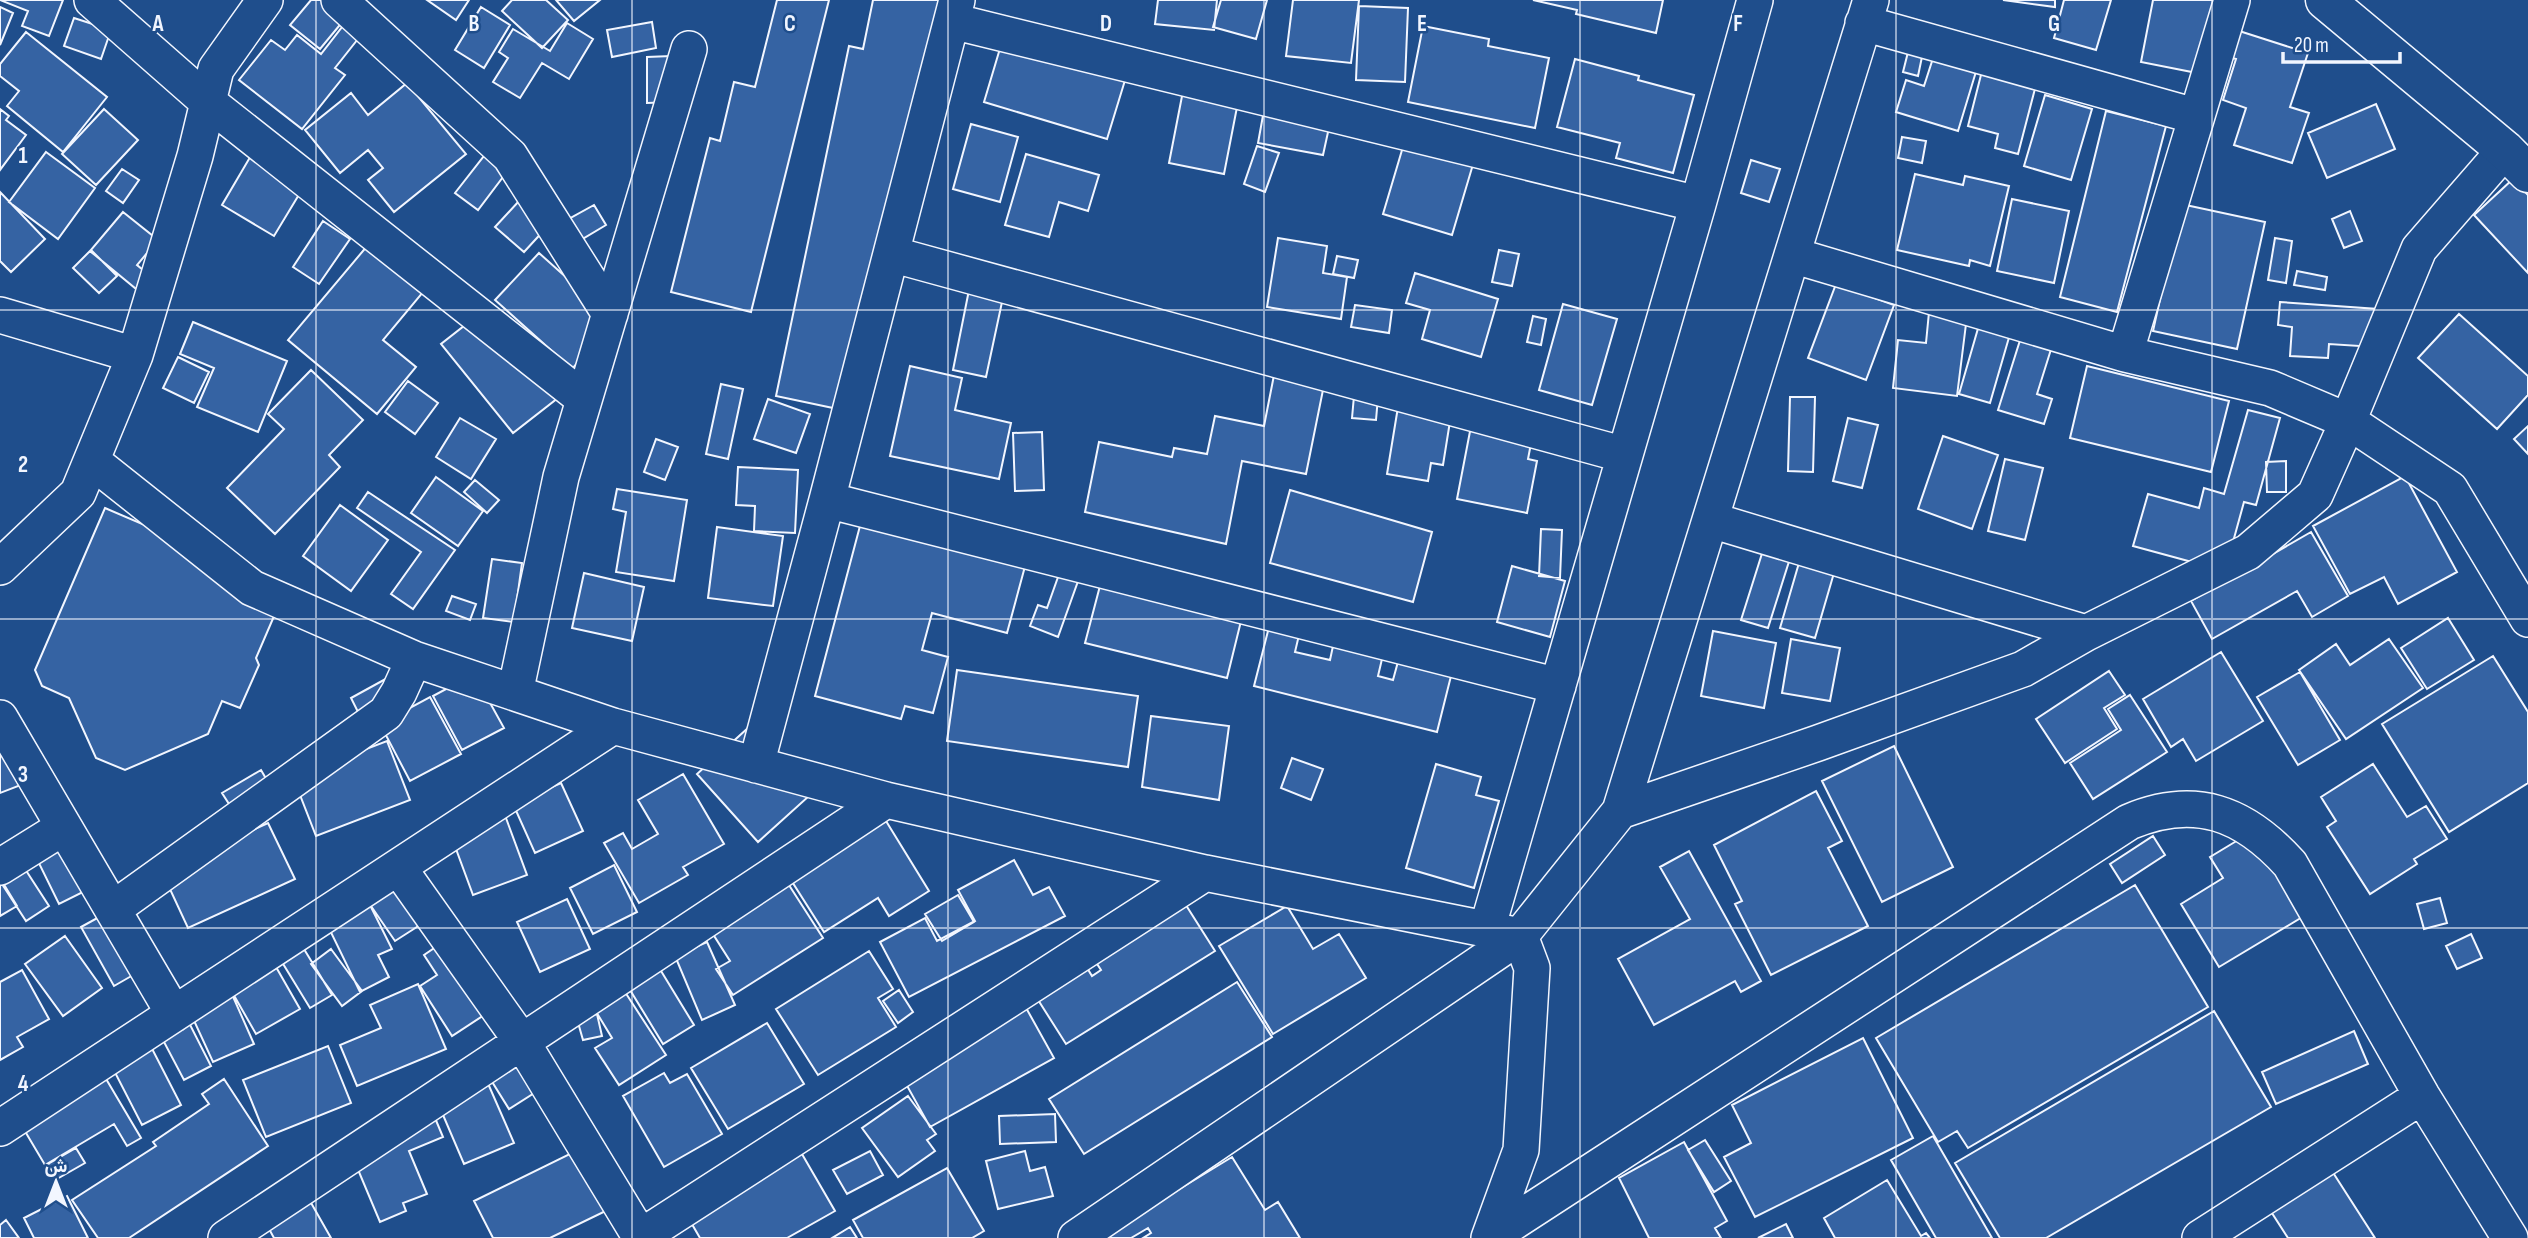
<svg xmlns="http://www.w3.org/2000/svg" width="2528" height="1238" font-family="'Sofia Sans Condensed',Vazirmatn,sans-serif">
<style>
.building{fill:#3563a3;stroke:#f2f6ff;stroke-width:2}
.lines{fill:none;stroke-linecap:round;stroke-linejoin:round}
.minor-casing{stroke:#f2f6ff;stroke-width:38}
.tertiary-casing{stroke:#f2f6ff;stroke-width:41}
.minor{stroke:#1f4e8c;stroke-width:35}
.tertiary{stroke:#1f4e8c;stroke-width:38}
.grid{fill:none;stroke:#f2f6ff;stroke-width:2;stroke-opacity:0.55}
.grid-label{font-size:23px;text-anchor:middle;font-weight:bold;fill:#f2f6ff;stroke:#1f4e8c;stroke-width:5;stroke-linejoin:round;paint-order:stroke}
</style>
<rect width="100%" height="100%" fill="#1f4e8c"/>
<path class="building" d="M0 0H63L49 36 22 26 28 11Z
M311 0H355L358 3 320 49 290 25Z
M427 0H469L456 20Z
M512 0H546L568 20 542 48 502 11Z
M556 0H600L574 21Z
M777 0H829L751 312 671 292 710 138 720 141 734 82 755 87Z
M873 0H939L852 412 776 396 849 46 863 49Z
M1158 0H1217L1214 30 1155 24Z
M1221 0H1267L1256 39 1213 27Z
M1293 0H1359L1351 63 1286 56Z
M1533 0H1663L1656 33 1576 14 1577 10Z
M2003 0H2055V7Z
M2064 0H2111L2096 50 2054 38Z
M2153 0H2216L2202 74 2141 62Z
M1359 6 1408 8 1405 82 1356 80Z
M0 7 13 13 0 45Z
M481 7 510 25 484 68 455 50Z
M353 13 369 25 335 68 345 75 302 129 239 80 271 40 285 50 297 35 321 54Z
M74 18 111 30 101 59 64 46Z
M652 22 656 48 612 57 607 30Z
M567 23 593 39 569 79 542 63 520 98 493 82 508 58 499 52 513 29 550 51Z
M1007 25 1130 64 1107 139 984 102Z
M1423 26 1489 39 1488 46 1549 58 1535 128 1408 102Z
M2233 29 2308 53 2290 107 2309 113 2292 163 2234 145 2246 108 2223 100 2236 59 2224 56Z
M26 32 107 97 63 152 7 106 19 91 0 76V64Z
M1909 48 1923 52 1918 76 1903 72Z
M1935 52 1978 65 1958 131 1896 112 1906 80 1924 86Z
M671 56 673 102 647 103V57Z
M1575 59 1639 76 1638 80 1694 95 1673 173 1616 158 1620 143 1557 127Z
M1983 67 2037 81 2018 154 1995 148 1998 134 1968 126Z
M407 83 466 154 394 212 368 180 383 168 368 150 340 173 305 130 351 93 368 115Z
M1183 91 1238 102 1224 174 1169 163Z
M2045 95 2092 109 2071 180 2024 166Z
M2376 104 2395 149 2327 178 2308 133Z
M0 109 9 116 6 120 26 135 0 170Z
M104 109 138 140 96 185 62 154Z
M1264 110 1330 123 1323 155 1258 143Z
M2106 111 2166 126 2117 312 2060 297Z
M971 124 1018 137 1000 202 953 189Z
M1902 137 1926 141 1922 163 1898 158Z
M1405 140 1474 161 1452 235 1383 214Z
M1257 146 1279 153 1265 192 1244 184Z
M256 147 309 178 274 236 222 205Z
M46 152 95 188 58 239 9 202Z
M1026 154 1099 175 1088 211 1059 202 1049 237 1005 225Z
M484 156 506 173 478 210 455 193Z
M1751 160 1780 169 1769 202 1741 193Z
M122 169 139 180 123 203 106 191Z
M1915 174 1963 185 1965 176 2009 186 1990 266 1970 260 1969 266 1897 250Z
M2513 179 2528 195V273L2474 215Z
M0 192 45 239 11 272 0 261Z
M2012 199 2069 211 2054 283 1997 271Z
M519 201 547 227 524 252 495 227Z
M2181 204 2265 222 2237 349 2153 331Z
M594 205 606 225 579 241 567 220Z
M2350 211 2362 241 2344 248 2332 219Z
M123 212 158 240 137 265 153 278 141 293 90 251Z
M323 221 350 239 319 284 293 267Z
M1278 238 1327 246 1323 273 1347 277 1341 319 1267 307Z
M2275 238 2292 241 2286 283 2268 280Z
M368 245 424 291 383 340 416 367 377 414 288 340Z
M91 250 117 276 99 293 73 268Z
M1499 250 1519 254 1512 286 1492 282Z
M539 253 615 321 572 369 495 300Z
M1337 256 1358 260 1354 278 1333 274Z
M2297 271 2327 277 2325 290 2294 285Z
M1415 273 1498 299 1481 357 1422 339 1430 310 1406 303Z
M971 280 1005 288 986 377 953 370Z
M1836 284 1894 305 1866 380 1808 358Z
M2280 302 2378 309 2375 347 2329 344 2328 358 2290 356 2292 327 2278 325Z
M492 304 563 394 513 433 441 344Z
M1563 304 1617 319 1592 405 1539 390Z
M1355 305 1392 310 1389 333 1351 327Z
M1929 312 1967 316 1957 396 1893 388 1898 340 1926 343Z
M2459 314 2528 376V395L2497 429 2418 358Z
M1533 316 1546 319 1541 345 1527 342Z
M193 322 287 361 258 432 197 407 214 368 180 354Z
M1979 325 2010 334 1990 403 1959 394Z
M2022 334 2053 343 2037 394 2052 399 2044 424 1998 410Z
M178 357 209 372 194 403 163 388Z
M910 366 962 378 955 410 1011 423 999 479 890 456Z
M2087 366 2229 401 2211 472 2070 438Z
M311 370 363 420 329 455 340 467 275 534 227 488 284 429 268 414Z
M1275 370 1325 380 1306 474 1242 461 1226 544 1085 512 1099 442 1172 457 1174 448 1207 454 1215 416 1264 426Z
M408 381 438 403 415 434 385 412Z
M721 384 743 389 728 459 706 454Z
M1354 396 1378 397 1376 420 1352 418Z
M1790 397H1815L1813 472 1788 471Z
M768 399 810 414 796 453 754 439Z
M1398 407 1451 415 1443 465 1431 463 1428 481 1387 474Z
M2248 410 2280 418 2256 505 2244 502 2225 571 2133 546 2148 494 2199 508 2204 488 2224 494Z
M460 418 496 439 471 479 436 457Z
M1848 418 1878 425 1862 488 1833 481Z
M1472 421 1533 433 1528 459 1537 461 1527 513 1457 499Z
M2528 426V454L2514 439Z
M1042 432 1044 490 1015 491 1013 433Z
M1943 436 1998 455 1972 529 1918 509Z
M656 439 678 447 665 480 644 472Z
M2005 459 2043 468 2025 540 1988 531Z
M2286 461V492H2267L2266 462Z
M738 467 798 470 795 533 754 531 755 506 736 505Z
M2405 476 2457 572 2398 604 2384 577 2350 594 2313 526Z
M436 477 483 511 458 546 411 513Z
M475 480 499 500 487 513 464 492Z
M617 489 687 500 674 581 616 572 626 512 613 509Z
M1290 490 1432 532 1413 602 1270 563Z
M368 492 455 550 413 609 391 594 421 552 357 508Z
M340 505 388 540 351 591 303 556Z
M865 507 1027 559 1007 633 932 613 922 650 948 657 933 713 905 706 901 719 815 696Z
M105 508 287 586 256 658 259 665 240 708 222 701 208 734 125 770 96 758 69 698 42 686 35 670Z
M1771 525 1798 533 1768 628 1741 620Z
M717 527 783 536 773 606 708 598Z
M1541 529 1562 530 1560 578 1539 576Z
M1808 532 1843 542 1815 638 1780 628Z
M2311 532 2348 596 2312 617 2297 591 2212 639 2191 601Z
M492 559 522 563 514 622 483 618Z
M1063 563 1082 570 1058 637 1030 626 1038 605 1047 608Z
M1512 566 1565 581 1550 637 1497 622Z
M584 573 644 587 632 641 572 628Z
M1101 582 1242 617 1227 678 1085 643Z
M452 596 476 604 470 620 446 611Z
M2448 618 2474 660 2427 689 2401 648Z
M1269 627 1299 635 1295 652 1330 660 1333 646 1382 659 1378 676 1393 680 1399 658 1452 672 1437 732 1254 686Z
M1713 631 1776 643 1764 708 1701 696Z
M1791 639 1840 648 1830 701 1782 693Z
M2389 639 2423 688 2346 739 2299 670 2336 644 2350 665Z
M2221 652 2263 721 2196 761 2183 739 2171 747 2143 699Z
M2493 656 2528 712V783L2449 832 2382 724Z
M957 670 1138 696 1128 767 947 741Z
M2109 671 2125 695 2104 708 2117 729 2065 763 2036 719Z
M2300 672 2340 740 2298 765 2257 697Z
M474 674 504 728 462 750 433 696Z
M391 676 363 722 351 698Z
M2130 695 2167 752 2093 799 2070 763 2121 730 2108 709Z
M430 697 461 754 410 781 380 724Z
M1151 716 1229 726 1219 800 1142 787Z
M0 724 26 783 0 793Z
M748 728 809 796 758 842 697 774Z
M387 741 410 800 316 836 293 777Z
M1894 746 1953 867 1882 902 1822 781Z
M1292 758 1323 769 1311 800 1281 788Z
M1436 764 1481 777 1476 795 1499 801 1474 888 1406 868Z
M2373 764 2407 817 2426 806 2447 839 2414 859 2417 864 2370 894 2327 827 2336 821 2321 797Z
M261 770 276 796 238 818 222 793Z
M683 774 724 844 683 867 688 875 639 903 604 843 623 833 632 849 658 834 638 800Z
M561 783 583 831 535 853 513 804Z
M1816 791 1842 841 1828 848 1868 926 1771 975 1735 904 1742 901 1714 845Z
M503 810 527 875 473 895 449 830Z
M78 821 107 880 59 904 30 845Z
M886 821 929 891 889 916 878 898 824 932 791 880Z
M268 823 295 879 188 928 162 872Z
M2258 828 2309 913 2219 967 2181 904 2223 878 2210 857Z
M2153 836 2165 855 2122 883 2110 864Z
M1689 851 1761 981 1741 992 1735 981 1654 1025 1618 959 1690 919 1660 867Z
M14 852 49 906 26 921 0 881Z
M1014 860 1033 895 1049 887 1065 916 909 997 880 942 925 918 937 941 975 921 958 890Z
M400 864 434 916 395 941 360 890Z
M614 865 637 912 593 934 570 888Z
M0 878 17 906 0 916Z
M787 882 823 938 733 995 716 969 730 961 711 931Z
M2135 885 2208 1007 1968 1148 1957 1131 1938 1142 1876 1038Z
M1177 891 1215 951 1066 1044 1028 984 1078 953 1092 976 1101 970 1086 947Z
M365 895 392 949 378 955 389 977 360 992 323 916Z
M958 895 974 922 942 941 925 914Z
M2440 898 2447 923 2424 929 2417 904Z
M567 899 590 949 540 972 517 922Z
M128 901 161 959 114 986 81 927Z
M1287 906 1313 949 1339 934 1366 978 1273 1034 1219 946Z
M455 934 501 1004 452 1036 420 986 437 975 424 955Z
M2471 934 2482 958 2457 969 2446 946Z
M65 936 102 988 63 1016 25 964Z
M296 936 332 995 310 1008 274 949Z
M707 942 735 1005 702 1020 675 956Z
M331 949 362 991 342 1006 311 964Z
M869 951 893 989 878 998 896 1027 818 1075 776 1009Z
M268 953 300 1009 256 1034 224 978Z
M658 966 694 1025 663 1044 627 985Z
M22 970 49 1019 17 1037 23 1047 0 1060V982Z
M1237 982 1272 1037 1084 1154 1049 1099Z
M227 983 254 1044 213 1062 185 1001Z
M418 984 446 1049 357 1086 340 1045 381 1028 370 1005Z
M899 990 913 1012 898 1023 883 1001Z
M625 992 666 1055 619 1085 595 1048 612 1038 595 1010Z
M1020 997 1054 1058 930 1127 896 1066Z
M182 1009 211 1066 184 1080 154 1023Z
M2214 1011 2271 1107 2046 1238H2000L1955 1163Z
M597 1014 602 1036 583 1040 577 1019Z
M767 1023 804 1084 728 1129 691 1068Z
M2354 1031 2368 1064 2276 1104 2262 1072Z
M146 1037 181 1105 142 1125 107 1057Z
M1863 1038 1913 1138 1755 1217 1724 1157 1751 1143 1732 1105Z
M328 1046 351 1103 266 1137 243 1080Z
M516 1053 539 1090 509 1109 486 1072Z
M99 1067 141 1138 127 1146 114 1124 45 1165 16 1116Z
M664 1073 670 1083 687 1074 722 1134 664 1167 623 1096Z
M224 1079 268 1146 129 1238H98L72 1200 156 1146 153 1142 209 1104 202 1094Z
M486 1079 514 1143 464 1164 437 1101Z
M908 1096 936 1134 927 1140 935 1151 898 1177 862 1128Z
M1055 1114 1056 1142 1000 1144 999 1116Z
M435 1118 443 1137 409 1151 427 1194 403 1203 406 1211 380 1222 351 1153Z
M1933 1136 1992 1238H1936L1891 1160Z
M1705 1140 1731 1181 1714 1192 1688 1150Z
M795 1142 835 1211 787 1238H700L682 1207Z
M1684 1142 1727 1221 1715 1228 1721 1238H1649L1619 1178Z
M588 1145 618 1205 550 1238H493L474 1201Z
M76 1148 85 1163 57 1179 48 1164Z
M870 1151 883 1175 847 1194 833 1170Z
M1025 1151 1030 1171 1045 1167 1053 1196 998 1209 986 1161Z
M1232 1157 1265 1210 1278 1202 1300 1238H1143L1151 1233 1148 1228 1131 1238H1099Z
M947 1168 984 1231 972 1238H863L853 1220Z
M2332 1171 2375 1238H2288L2270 1210Z
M1887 1180 1921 1236 1926 1233 1930 1238H1835L1824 1218Z
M306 1194 331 1238H274L263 1218Z
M67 1196 88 1238H34L24 1218Z
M6 1220 19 1238H0V1225Z
M1786 1224 1793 1238H1758Z
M850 1227 857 1238H832Z"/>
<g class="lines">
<defs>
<path id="minor" d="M92 0 208 102 584 399
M339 0 510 156 610 314
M952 21 1698 204
M1863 23 2195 116
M891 254 1625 455
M1792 255 2125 354 2270 388 2348 421 2450 489 2528 619
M0 315 135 355
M2125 354 2232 0
M92 461 252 588 414 659 613 726 886 800 1205 873 1520 936
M827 500 1558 686
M1711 520 2086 633
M0 567 78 493 135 355 195 156 216 69 265 0
M515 693 561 477 689 49
M0 718 174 1014
M756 765 827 500 957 0
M1620 811 1818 743 2023 669 2086 633 2248 552 2315 495 2348 421 2419 249 2505 150
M0 867 64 827
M398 867 522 1042 641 1238
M113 909 386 713 399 692 414 659
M1487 929 1698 204 1755 0
M0 1128 613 726
M226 1238 886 800
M639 1238 1205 873
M1076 1238 1520 936 1620 811 1871 0
M1489 1238 2129 822C2195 794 2244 813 2290 864L2422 1096 2510 1238
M1489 1238 1521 1150 1532 968 1520 936
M2200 1238 2422 1096"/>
<path id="tertiary" d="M2325 0 2505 150 2528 173"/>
</defs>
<use href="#minor" class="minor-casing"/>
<use href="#tertiary" class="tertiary-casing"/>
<use href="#minor" class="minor"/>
<use href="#tertiary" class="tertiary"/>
</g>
<path class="grid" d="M316 0V1238M632 0V1238M948 0V1238M1264 0V1238M1580 0V1238M1896 0V1238M2212 0V1238M0 310H2528M0 619H2528M0 928H2528"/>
<g class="grid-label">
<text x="158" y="31">A</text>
<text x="474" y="31">B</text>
<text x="790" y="31">C</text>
<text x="1106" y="31">D</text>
<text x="1422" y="31">E</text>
<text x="1738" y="31">F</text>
<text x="2054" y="31">G</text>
<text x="23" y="163">1</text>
<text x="23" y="472">2</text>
<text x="23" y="782">3</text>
<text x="23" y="1091">4</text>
</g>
<g transform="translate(56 1182)" stroke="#1f4e8c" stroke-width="5" paint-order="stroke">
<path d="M0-5L12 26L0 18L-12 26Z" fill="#f2f6ff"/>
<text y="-10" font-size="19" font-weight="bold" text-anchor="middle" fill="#f2f6ff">ش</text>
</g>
<path d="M2283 52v10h117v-10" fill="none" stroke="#f2f6ff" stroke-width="3.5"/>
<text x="2294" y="52" font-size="21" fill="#f2f6ff" stroke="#1f4e8c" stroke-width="5" paint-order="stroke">20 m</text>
</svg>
